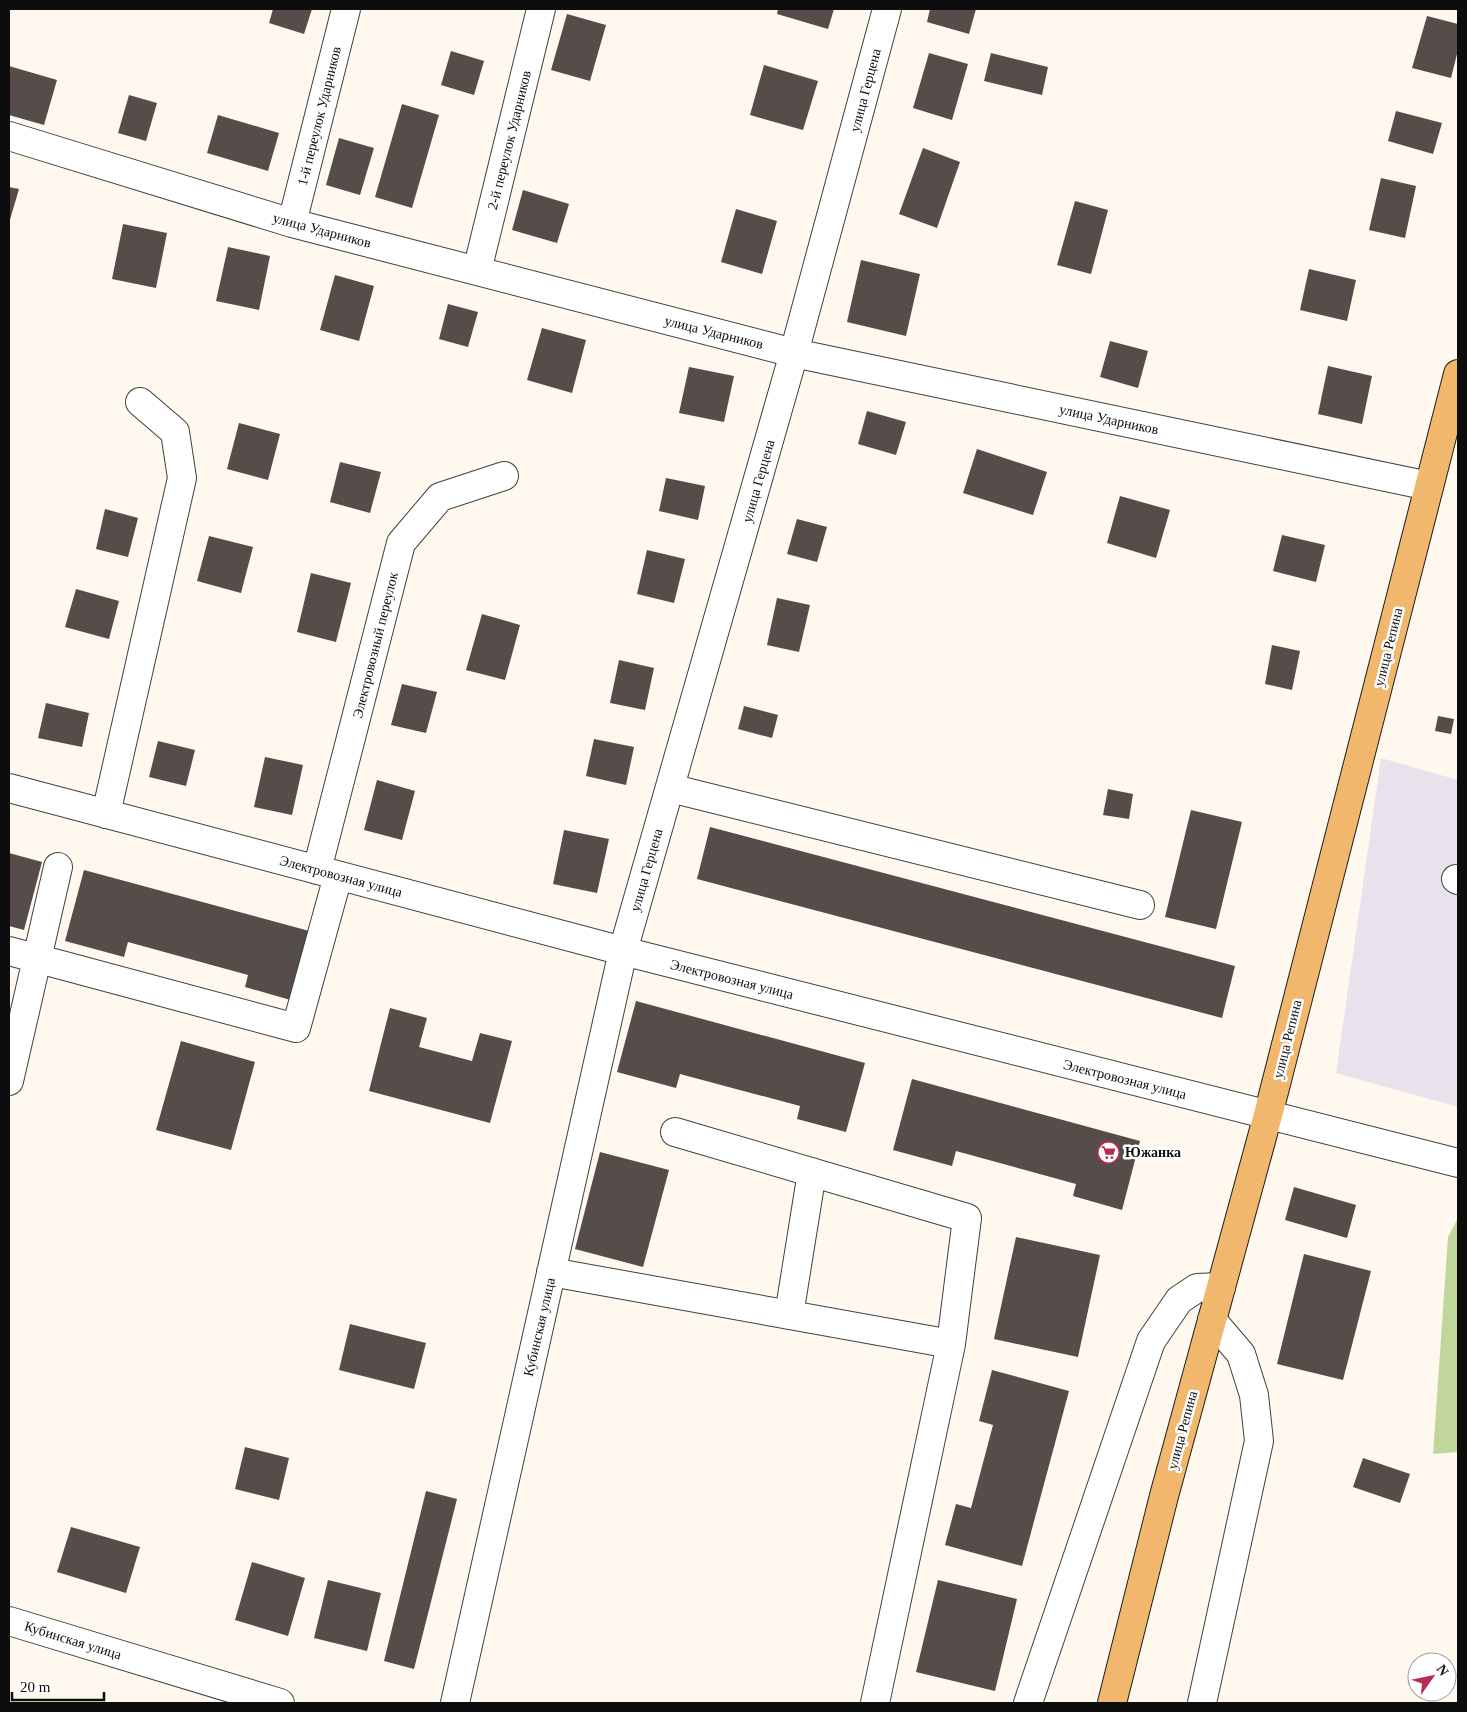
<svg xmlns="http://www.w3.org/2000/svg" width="1467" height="1712" font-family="Georgia,serif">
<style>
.industrial{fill:#e9e2ec}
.forest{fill:#c1d69b}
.building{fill:#554d4a}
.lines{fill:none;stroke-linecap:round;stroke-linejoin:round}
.minor-casing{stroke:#404040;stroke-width:30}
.major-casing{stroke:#1e1e1e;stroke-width:30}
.minor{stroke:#fff;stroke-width:28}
.major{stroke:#f0b76d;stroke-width:28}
.labels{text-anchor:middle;stroke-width:5;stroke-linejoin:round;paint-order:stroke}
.street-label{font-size:14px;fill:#0d0d0d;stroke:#fff}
.poi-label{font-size:14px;font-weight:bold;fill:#0d0d0d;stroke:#fff;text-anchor:start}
</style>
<rect width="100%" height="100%" fill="#fef8ef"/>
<path class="industrial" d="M1381 758 1458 780V1107L1336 1073Z"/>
<path class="forest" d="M1458 1218V1452L1433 1454 1448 1237Z"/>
<path class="building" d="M273 9H312L304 34 269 23Z
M778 9H834L828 29 777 14Z
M930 9H976L969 34 927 22Z
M567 14 606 25 590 81 551 70Z
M1427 16 1458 24V50L1451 78 1412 68Z
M451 51 484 61 474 95 441 85Z
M929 53 968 64 952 120 913 108Z
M991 53 1048 67 1042 95 984 81Z
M764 65 818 81 803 130 750 115Z
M9 66 57 80 44 125 9 115Z
M129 95 157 103 146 141 118 133Z
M402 104 439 115 412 208 375 197Z
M1396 111 1442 123 1433 154 1388 141Z
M218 115 279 133 268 171 207 153Z
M339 138 374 148 360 195 326 185Z
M923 148 960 162 937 228 899 214Z
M1381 178 1416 186 1405 238 1369 230Z
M9 187 19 189 9 223Z
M523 190 569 204 557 243 512 230Z
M1075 201 1108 210 1091 274 1057 265Z
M736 209 777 221 762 274 721 262Z
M123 224 167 233 156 288 112 279Z
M228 247 270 256 259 310 216 301Z
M861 260 920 274 906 336 847 322Z
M1309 269 1356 280 1347 321 1300 310Z
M335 275 374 286 359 341 320 330Z
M448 304 478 312 468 347 439 339Z
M542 328 586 340 572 393 527 380Z
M1110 341 1148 351 1138 388 1100 377Z
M1328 366 1372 376 1362 424 1318 414Z
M689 367 734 376 724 422 679 413Z
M867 411 906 422 896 455 858 444Z
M239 423 280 434 268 480 227 469Z
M977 449 1047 472 1033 515 963 493Z
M340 462 381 472 370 513 330 502Z
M666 478 705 486 698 520 659 511Z
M1120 496 1170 510 1156 558 1107 543Z
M105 509 138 518 128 557 96 549Z
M797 519 827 527 817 562 787 554Z
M1282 535 1325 545 1316 582 1273 571Z
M209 536 253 547 241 593 197 581Z
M647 550 685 559 674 603 637 594Z
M311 573 351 583 336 642 297 632Z
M76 589 119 601 109 639 65 627Z
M777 598 810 605 799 652 767 645Z
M482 614 520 625 505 680 466 670Z
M1272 645 1300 651 1292 690 1265 684Z
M619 660 654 668 645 710 610 703Z
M402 684 437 692 426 733 391 725Z
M46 703 89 713 82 747 38 738Z
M744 706 778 715 772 738 738 729Z
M1438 716 1454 719 1451 734 1435 731Z
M594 739 634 747 626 785 586 776Z
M158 741 195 750 186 786 149 777Z
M265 757 303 765 292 815 254 807Z
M377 780 415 791 402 840 364 830Z
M1108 789 1133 794 1129 819 1103 815Z
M1191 810 1242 822 1216 929 1165 917Z
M710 827 1235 966 1222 1018 697 879Z
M564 830 609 839 597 893 553 884Z
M9 853 42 862 24 930 9 926Z
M84 870 313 932 294 1001 245 987 248 975 128 942 124 957 65 941Z
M636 1001 865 1063 846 1132 797 1119 800 1106 680 1074 676 1088 617 1072Z
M390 1008 427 1018 419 1047 472 1061 480 1033 512 1041 490 1123 369 1091Z
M181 1041 255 1062 231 1150 156 1130Z
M912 1079 1140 1141 1122 1210 1073 1196 1076 1184 956 1151 952 1166 893 1150Z
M600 1152 669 1170 643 1267 575 1249Z
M1294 1187 1356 1205 1347 1238 1285 1220Z
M1016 1237 1100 1255 1078 1357 994 1339Z
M1304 1254 1371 1271 1343 1380 1277 1364Z
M350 1324 426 1343 414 1389 339 1370Z
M992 1370 1069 1391 1022 1566 945 1545 956 1504 971 1508 993 1425 979 1421Z
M245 1447 289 1458 279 1500 235 1489Z
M1363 1458 1410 1474 1400 1503 1353 1487Z
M426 1491 457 1499 414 1669 384 1661Z
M71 1527 140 1547 126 1593 57 1572Z
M252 1562 305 1578 288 1636 235 1620Z
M328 1580 381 1593 367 1651 314 1638Z
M938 1580 1017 1599 995 1691 916 1672Z"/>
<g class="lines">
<defs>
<path id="minor" d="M9 136 292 223 794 353 1429 486
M292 223 346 9
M477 271 541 9
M9 788 623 951 1458 1163
M670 788 1140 905
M106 814 182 478 175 432 140 402
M317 870 401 543 440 497 504 476
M1456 879 1458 880
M9 951 296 1028 338 876
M9 1081 58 867
M675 1132 967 1218 951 1344
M551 1272 951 1344 875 1703
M789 1315 812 1172
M9 1621 280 1703
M455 1703 623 951 794 353 887 9
M1028 1703 1151 1341 1179 1300 1197 1288 1221 1287
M1202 1703 1259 1441 1254 1395 1241 1354 1212 1320"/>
<path id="major" d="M1112 1703 1164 1496 1268 1115 1458 374"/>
</defs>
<use href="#minor" class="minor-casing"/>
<use href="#major" class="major-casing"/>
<use href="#minor" class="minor"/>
<use href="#major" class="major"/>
</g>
<defs>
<symbol id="supermarket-ring" viewBox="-11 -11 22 22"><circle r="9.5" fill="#fff" stroke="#b52e4e" stroke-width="1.5"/><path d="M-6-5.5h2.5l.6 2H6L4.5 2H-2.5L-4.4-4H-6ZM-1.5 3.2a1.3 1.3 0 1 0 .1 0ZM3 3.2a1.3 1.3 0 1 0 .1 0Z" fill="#b52e4e"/></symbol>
</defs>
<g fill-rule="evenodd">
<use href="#supermarket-ring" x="1096" y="1140" width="25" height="25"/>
</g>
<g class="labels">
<g class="street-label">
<text transform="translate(865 90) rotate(-75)" y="5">улица Герцена</text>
<text transform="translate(319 116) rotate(-76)" y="5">1-й переулок Ударников</text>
<text transform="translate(509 140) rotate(-76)" y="5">2-й переулок Ударников</text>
<text transform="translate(322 230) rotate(15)" y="5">улица Ударников</text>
<text transform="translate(714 332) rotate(14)" y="5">улица Ударников</text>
<text transform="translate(1109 419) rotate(12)" y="5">улица Ударников</text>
<text transform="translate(758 481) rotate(-74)" y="5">улица Герцена</text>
<text transform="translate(375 645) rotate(-76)" y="5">Электровозный переулок</text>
<text transform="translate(1388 647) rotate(-76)" y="5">улица Репина</text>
<text transform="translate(646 870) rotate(-74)" y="5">улица Герцена</text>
<text transform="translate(341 876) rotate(15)" y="5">Электровозная улица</text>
<text transform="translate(732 979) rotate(14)" y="5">Электровозная улица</text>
<text transform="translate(1287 1039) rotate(-76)" y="5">улица Репина</text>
<text transform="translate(1125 1079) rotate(14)" y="5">Электровозная улица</text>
<text transform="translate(539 1327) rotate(-77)" y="5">Кубинская улица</text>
<text transform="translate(1182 1430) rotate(-75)" y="5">улица Репина</text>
<text transform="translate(73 1640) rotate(17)" y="5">Кубинская улица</text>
</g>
<g class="poi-label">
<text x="1125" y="1157">Южанка</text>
</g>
</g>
<rect width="1467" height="1712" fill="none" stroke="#0d0d0d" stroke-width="20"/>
<g transform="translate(1432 1677) rotate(57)"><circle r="24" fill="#ffffff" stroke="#9e9e9e"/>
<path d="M0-4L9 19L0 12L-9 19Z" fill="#b52e4e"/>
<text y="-8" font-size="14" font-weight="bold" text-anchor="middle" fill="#0d0d0d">N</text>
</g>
<path d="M12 1692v8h92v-8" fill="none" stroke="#0d0d0d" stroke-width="2.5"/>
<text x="20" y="1692" font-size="15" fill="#0d0d0d" stroke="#ffffff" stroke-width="4" paint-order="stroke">20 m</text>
</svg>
